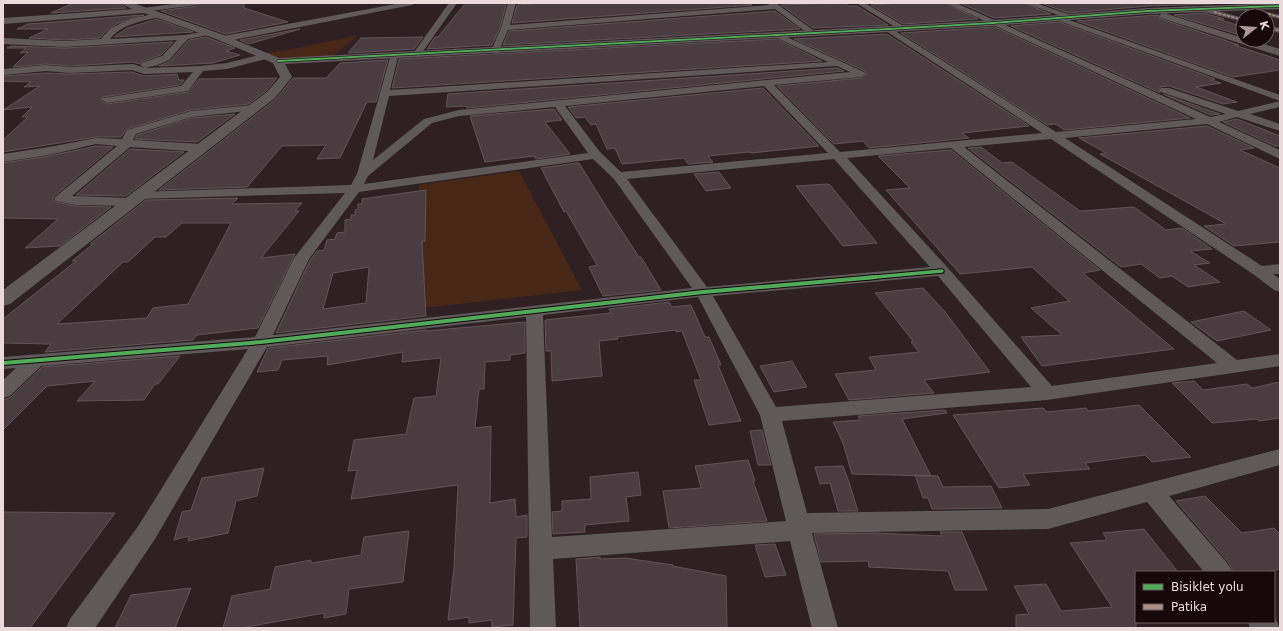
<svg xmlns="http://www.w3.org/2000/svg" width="1283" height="631" font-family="'DejaVu Sans',sans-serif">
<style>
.green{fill:#492716}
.building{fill:#4a3d41;stroke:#605458;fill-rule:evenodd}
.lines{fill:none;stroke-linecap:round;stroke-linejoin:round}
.minor{fill:#5f5959;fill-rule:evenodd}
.tertiary{fill:#5f5959;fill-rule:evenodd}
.quiet{stroke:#ac8f84;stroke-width:1.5;stroke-dasharray:3 1.5;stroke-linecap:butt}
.cycleway-far2-casing{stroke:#15090b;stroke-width:3}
.cycleway-far1-casing{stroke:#15090b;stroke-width:5.5}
.cycleway-casing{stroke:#15090b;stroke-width:6}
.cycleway-far2{stroke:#51ab58;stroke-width:2}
.cycleway-far1{stroke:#51ab58;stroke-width:3.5}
.cycleway{stroke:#51ab58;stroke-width:4}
</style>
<rect width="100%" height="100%" fill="#2f2024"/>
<path class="green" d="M359 35 330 58 280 60 262 53 283 51Z
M519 171 582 290 414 309 419 185Z"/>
<path class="building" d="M73 3H119L126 8 51 13Z
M201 3H244V8L288 22 226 34 161 11 196 6Z
M543 3H749L752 5 512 23 517 5Z
M844 3 849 6H857L888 25 813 28 781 5Z
M902 3H945L978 19 903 24 871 5Z
M960 3H1024L1051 14 994 18Z
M1041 3H1209L1213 4 1148 6 1068 13Z
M464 5H506L500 28 492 45 427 49 435 37H438Z
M775 11 800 29 503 45 509 31Z
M1204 13 1224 19H1218L1243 27V36L1174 15Z
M144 15 118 23 105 32 100 38 65 40 29 38 48 29H17L28 24Z
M1158 15 1161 19 1239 45H1234L1280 60V70L1233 77 1077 21Z
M157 19 193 32 114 37 127 28Z
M1059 22 1215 79 1211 80 1221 83 1196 87 1237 102 1223 104 1169 86 1160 87V93L1011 26Z
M995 27 1190 118 1065 130 1055 124 1047 125 901 33Z
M300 29 249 44 240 40Z
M887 34 1029 126 962 133 969 138 869 148 863 141 834 144 777 86 861 78 867 74 865 71 794 39Z
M206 37 235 48 226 51 240 55 213 63 159 66 170 61 189 40Z
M423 37 414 49 348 53 361 38Z
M777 39 822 61 392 88 399 59Z
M173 42 161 55 142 62 139 64 133 62 70 66 46 64 13 67 28 52 20 53 26 48H7L12 46 65 48Z
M388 60 376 102H367L340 158 317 159 326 145 282 146 247 187 159 190 276 99 293 78H326L340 63Z
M837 68 844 71 467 108 466 106 446 107 448 94Z
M132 72 144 76 177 74 179 80H184L180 85 103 97 101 101 107 104 188 92 199 79 277 78 266 91 249 104 191 110 127 129 121 137H96L3 152V140L28 117H22L32 107 3 110 40 86 24 87 31 82 3 81V76L46 73 70 74Z
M763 88 819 146 751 153 749 152 708 156 713 162 688 164 684 158 622 164 615 148 607 149 596 124 591 125 585 117 576 118 568 107Z
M1163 94 1220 114 1210 115Z
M554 109 562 120 545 122 570 154 536 159 534 156 485 162 470 116Z
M235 114 197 142 135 139 137 135 192 118Z
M1237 119 1280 136V146H1275L1223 122Z
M1207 126 1254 148 1240 150 1280 168V242L1234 246 1204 226 1226 224 1100 154 1106 153 1079 138Z
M96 146 113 147 53 197V199L56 202 75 206 111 207 60 246 25 248 58 219 3 218V163L49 156Z
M981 147 1002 163 1012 162 1080 211 1134 207 1166 230 1182 228 1212 249 1190 251 1210 263 1194 265 1220 282 1188 287 1172 276 1160 278 1141 264 1121 267 968 148Z
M130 149 184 152 126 196 76 195Z
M951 150 1100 270 1083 273 1174 349 1042 366 1021 337 1062 335 1031 308 1069 301 1032 267 960 274 886 190 910 188 878 156Z
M576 163H579L605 205 639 257H641L661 290 603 296 589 267 597 265 566 211 564 212 541 168Z
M719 172 731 188 706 191 694 174Z
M827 184 830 185 877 243 843 246 796 186Z
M426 190 425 241H422L426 316 276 333 310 260 317 251 324 250 327 240 335 239 337 233 345 232V220L351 219V215H355V210L358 209V204H362V199ZM369 267 366 303 323 309 333 273Z
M238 198 232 204 302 203 295 211H299L261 258 295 254 258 328 197 335 193 340 45 352 51 344 3 343V319L76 261H72L93 244H90L146 200ZM182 223H231L188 304 153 308 147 318 57 324 123 262H128L155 237H166Z
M923 288 946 313 990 372 924 380 934 393 849 400 835 374 876 370 869 357 919 352 911 342 913 341 875 293Z
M669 302 672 307 691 305 705 337H709L721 365H718L741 421 709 425 694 380H701L682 331 676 332 675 330 617 337 618 339 599 341 602 376 552 381 551 351H546L545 320 611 313 609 309Z
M1244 311 1271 330 1217 341 1191 322Z
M525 322V353L510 355V360L485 362 484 389H479L475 428 491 426 490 503 515 499 516 517 527 515V537L516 538 513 625 492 627V620L469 623V617L448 620 454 567 458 485 351 499 357 470 348 471 354 440 406 434 414 398 436 396 441 358 402 362 403 352 327 365 328 356 282 360 278 370 257 372 268 348 426 330V331Z
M180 356 158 384H155L144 400 77 401 95 381 47 386 3 430V400L11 397 42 367Z
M792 361 807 387 774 392 760 366Z
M1194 381 1203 390 1247 384 1252 388 1280 382V418L1259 421 1257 419 1212 423 1172 383Z
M1139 405 1191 457 1152 462 1145 455 1085 463 1090 469 1023 474 1030 485 999 488 953 415 1043 408 1047 412 1086 408 1089 411Z
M945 410 947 413 902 419 931 476 852 474 843 443 833 422 860 420 858 416Z
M762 430 771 465H758L750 431Z
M748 460 755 481H753L767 521 669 528 663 491 701 488 695 466Z
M843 466 849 482 858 511H838L830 483 820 484 815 467Z
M264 468 257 496 236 501 228 533 188 541 189 536 174 540 182 512 191 510 202 478Z
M638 472 641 495 626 497 629 521 585 525V532L553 534 552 512 562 511V501L591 499 590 477Z
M915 475 938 476 943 487 991 486 1002 508 932 509 928 498H923Z
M1205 496 1242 533 1274 528 1280 534V569L1266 572H1233L1229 563 1176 501Z
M3 512 115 513 30 628H3Z
M1144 529 1178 572H1136V628H1016V615L1029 614 1014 586 1046 584 1061 611 1112 607 1070 543 1107 540 1103 533Z
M409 531 403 582 349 589 346 614 324 618V613L241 628H223L232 596 270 589 275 567 311 560V563L361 555 364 537Z
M940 532H962L987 590H955L948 571 869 567 868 561 821 562 814 534 874 533 942 536Z
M775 544 786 575 765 577 755 545Z
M600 557V559L625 558 673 565 672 566 726 576 727 628H580L576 559Z
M191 588 175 628H115L131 595Z"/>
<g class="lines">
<path class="minor" d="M180 3H200L196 5 144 12 140 10 144 8Z
M401 3H416L412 5 223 42 219 39 223 36Z
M449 3H457L419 57H413L412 55Z
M508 3H516L510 25 769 5 767 3H776L817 33 813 35H810L775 9 508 30 498 53H492L491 51 501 28Z
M856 3H865L907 28 903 30H900Z
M946 3H956L1210 117 1226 114 1161 92 1160 90 1161 88H1169L1238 111 1280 101 1051 18 1052 16H1058L1280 95V107L1250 114 1280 124V131L1237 117 1219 122 1280 150V159L1207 124 1065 138 1262 266 1280 264V274H1273L1280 279V292L1274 290 1253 274 1051 139 964 147 1237 360 1280 354V366L1047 400 782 421 807 513 1048 509 1280 449V465L1169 496 1228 564 1232 572H1204L1147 502 1048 529 812 533 838 628H812L790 541 553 559 556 628H530L526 317 267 347 155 539 95 628H66L70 619 139 525 248 349 41 366 10 396 3 398V380L16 368 3 369V357L255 337 294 258 345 193 136 199 138 202 136 205 131 206 75 205 56 201 54 198 117 146 96 144 49 155 3 162V154L49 147 96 138 122 139 127 130 191 111 253 105 258 108 257 110 192 117 136 134 133 140 201 144 205 146 207 148 205 150 201 152 130 147 72 196 133 198 131 196 133 193 138 192 351 185 357 174 391 54H397L398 56 390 90 828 62 775 37 774 35 775 33H778L864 72 866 74 861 77 774 85 840 152 1042 133 886 31V27H889L1056 132 1196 119ZM837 66 850 72 459 110 424 119 373 160 389 96ZM764 86 828 153 621 172 600 152 565 106ZM555 107 588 153 364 184 368 176 432 123 459 116ZM951 148 1217 363 1052 386 948 268 847 158ZM593 159 614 179 692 288 273 335 309 259 359 192ZM834 159 930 267 707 287 627 179ZM938 276 1031 387 776 407 713 296ZM698 297 760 415 786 521 552 537 543 315Z
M1025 3H1036L1073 16 1069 18H1066Z
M1242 6 1280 15V19L1242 10Z
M1201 7H1204L1243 18V22L1201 11Z
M157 13 161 15 160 17C142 21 122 24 110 39L185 35 208 31 212 33 208 35 188 39 169 60 158 65 145 68 140 65 142 63 162 56 177 40 65 47 3 44V38L65 41 101 39C114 21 136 18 157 13Z
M1267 25 1280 28V33L1267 30Z
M267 53 270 54 271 56 270 58 227 69 203 71 188 91 107 103 102 100 103 98 181 86 193 72 144 74 132 70 70 73 46 71 3 75V69L46 65 70 67 133 64 145 68 200 66 227 63Z
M1274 616 1280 628H1250L1248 622H1274Z"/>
<path class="tertiary" d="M120 3H133L224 35 279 58 889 26 993 20 1148 8 1280 3V9L1148 14 993 26 889 32 285 64 292 77 275 98 10 304 3 306V290L267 92 280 77 273 63 216 39 144 13 3 24V18L132 9Z
M1164 13 1243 38V40H1250L1280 49V56L1161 18 1159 16 1161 14Z"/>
<path class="quiet" d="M1255 10 1280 17
M1214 12 1243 20
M1267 27 1280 31"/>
<defs>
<path id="cycleway-far2" d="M278 61 889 29 993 23 1148 11 1280 6"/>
<path id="cycleway-far1" d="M865 278 942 271"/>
<path id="cycleway" d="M3 363 261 342 703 292 876 277"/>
</defs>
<use href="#cycleway-far2" class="cycleway-far2-casing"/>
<use href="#cycleway-far1" class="cycleway-far1-casing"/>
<use href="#cycleway" class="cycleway-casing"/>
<use href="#cycleway-far2" class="cycleway-far2"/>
<use href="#cycleway-far1" class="cycleway-far1"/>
<use href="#cycleway" class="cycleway"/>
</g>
<rect width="1283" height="631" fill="none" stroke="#ecd9dc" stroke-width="8"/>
<rect x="1135" y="571" width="140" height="52" fill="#15090b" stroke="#6b5c5f"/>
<rect x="1143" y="584" width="20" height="6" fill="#51ab58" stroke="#6b5c5f"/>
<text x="1171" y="591" font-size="12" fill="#ecd9dc">Bisiklet yolu</text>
<rect x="1143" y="604" width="20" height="6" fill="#ac8f84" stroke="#6b5c5f"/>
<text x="1171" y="611" font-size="12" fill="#ecd9dc">Patika</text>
<g transform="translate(1255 28) rotate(73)"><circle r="19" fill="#15090b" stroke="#6b5c5f"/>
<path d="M0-3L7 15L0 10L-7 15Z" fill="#aa989c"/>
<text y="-6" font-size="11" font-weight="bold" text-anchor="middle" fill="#ecd9dc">K</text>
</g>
</svg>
